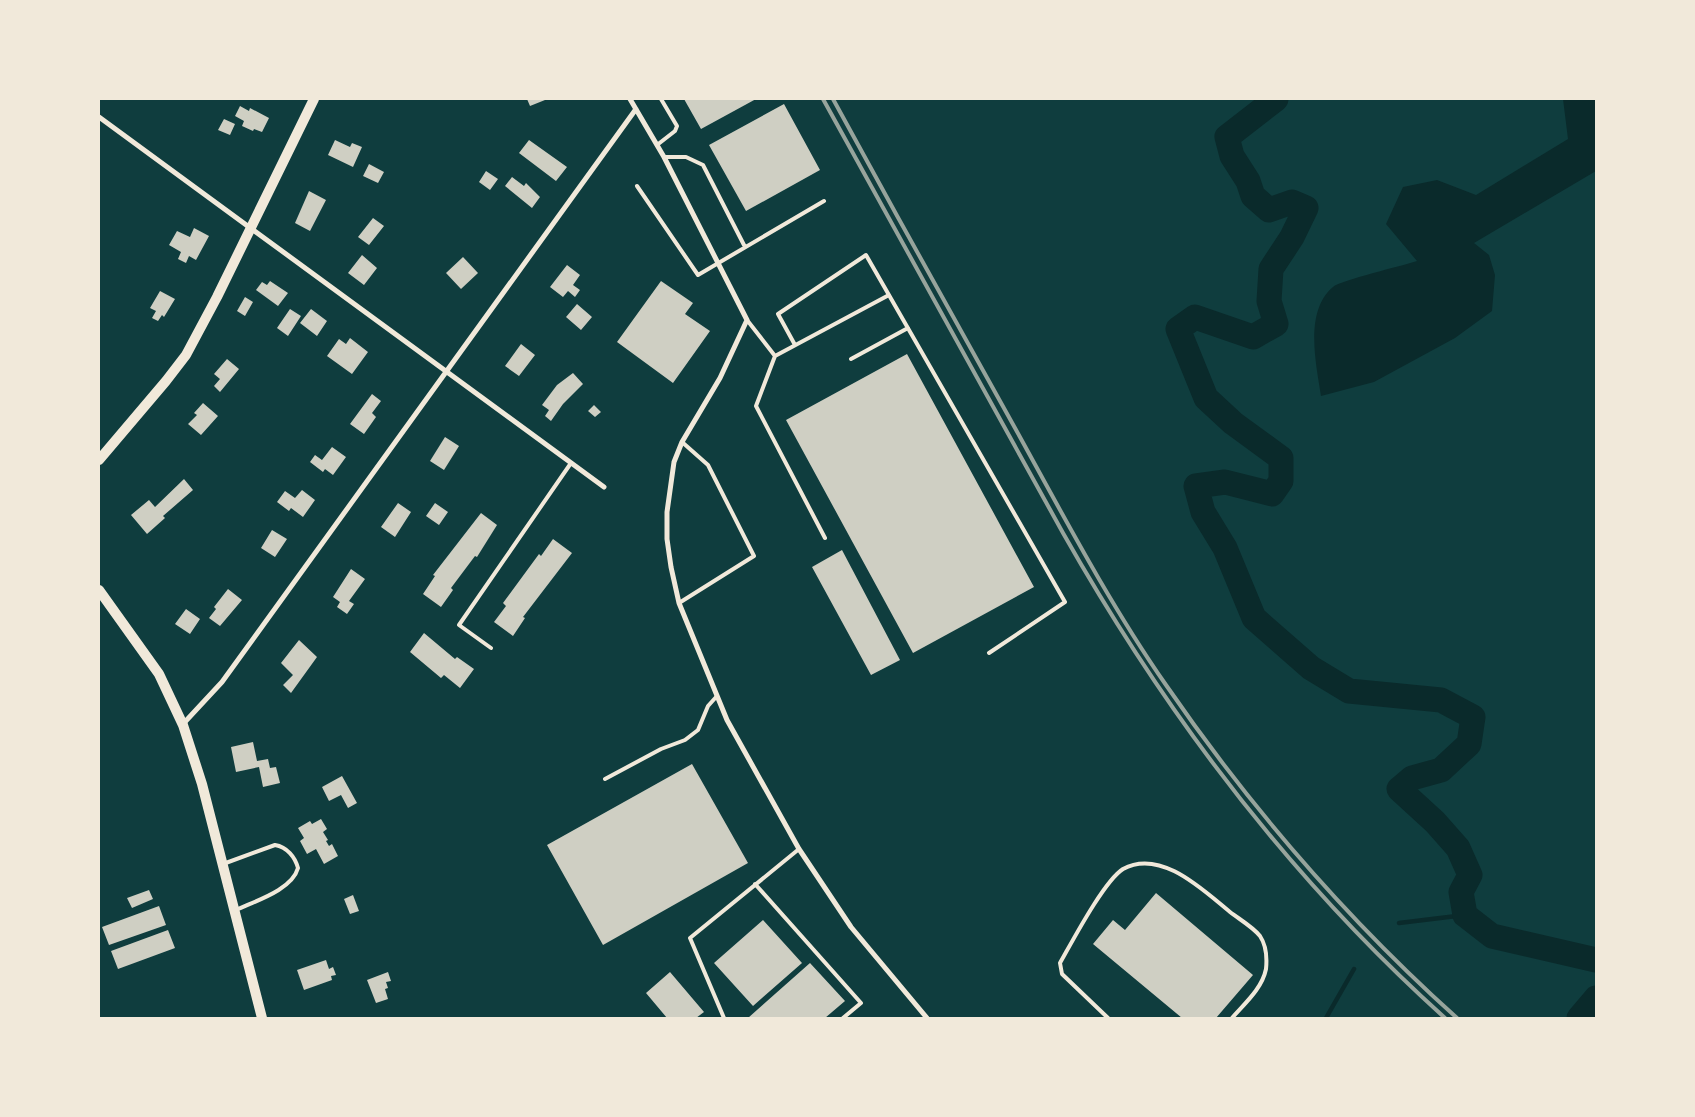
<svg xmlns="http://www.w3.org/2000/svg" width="1695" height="1117" font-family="'Zilla Slab',serif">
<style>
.water{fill:#0a2a2b}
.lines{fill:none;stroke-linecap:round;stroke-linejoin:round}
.stream{stroke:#0a2a2b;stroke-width:4.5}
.river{stroke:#0a2a2b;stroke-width:25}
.building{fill:#cfcfc3}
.service{stroke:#f1e9da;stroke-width:4}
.minor{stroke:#f1e9da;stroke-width:5}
.secondary{stroke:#f1e9da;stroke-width:10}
.rail{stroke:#97a49c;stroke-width:4}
</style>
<rect width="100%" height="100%" fill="#0f3d3e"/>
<path class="water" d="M1563 99H1596V171L1474 243 1489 255 1495 275 1492 311 1455 338 1374 382 1321 396C1316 364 1304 311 1333 287 1341 280 1402 266 1417 261L1386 224 1403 187 1437 180 1476 195 1568 139Z"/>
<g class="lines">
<path class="stream" d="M1399 923 1465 915
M1326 1018 1354 969"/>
<path class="river" d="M1276 99 1227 137 1232 156 1248 181 1253 196 1269 210 1292 202 1306 208 1292 237 1271 269 1269 301 1276 324 1253 337 1195 317 1178 329 1206 398 1233 423 1281 458V481L1272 494 1225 482 1196 486 1203 512 1225 548 1254 618 1311 668 1349 691 1441 700 1473 717 1469 744 1441 770 1412 778 1399 789 1435 822 1458 848 1470 875 1461 892 1465 915 1492 936 1596 960
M1579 1018 1596 998"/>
</g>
<path class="building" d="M527 99H545V100L530 106Z
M684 99H756L701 129Z
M784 104 820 170 746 211 709 145Z
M240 106 249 111 250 108 269 118 262 132 254 129 253 131 242 126 244 121 235 116Z
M224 119 235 124 230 135 218 130Z
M335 140 350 147 352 143 362 147 353 167 328 155Z
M529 140 567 167 556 181 519 153Z
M369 164 384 172 378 183 363 176Z
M486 171 498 179 490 190 479 182Z
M512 177 524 186 526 183 540 197 532 208 505 186Z
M309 191 326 200 310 231 295 223Z
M373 218 384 226 369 245 358 237Z
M194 228 209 236 196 260 189 256 186 263 178 259 181 252 169 245 177 231 190 237Z
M362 255 377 268 364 285 348 273Z
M463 257 478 273 461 289 446 273Z
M567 265 580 275 573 285 580 290 575 297 568 291 563 297 550 287Z
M270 281 288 293 278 306 256 290 262 282 267 285Z
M661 281 693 303 685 314 710 331 673 383 617 342Z
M160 291 175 299 164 317 162 315 158 321 152 318 156 311 150 308Z
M245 297 253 302 245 316 237 311Z
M577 304 592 317 581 330 566 317Z
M290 309 301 316 288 336 277 328Z
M311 309 327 321 317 336 300 323Z
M350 338 368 352 352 374 327 356 339 339 346 344Z
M521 344 535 355 519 376 505 366Z
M907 354 1034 587 913 653 786 420Z
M227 359 239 369 220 392 214 386 220 379 214 374Z
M573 373 583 384 563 404 551 421 545 416 549 410 542 405 557 385Z
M372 394 381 401 372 413 376 417 364 434 350 424Z
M203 403 218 416 201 435 188 424 197 415 194 413Z
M594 405 601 412 595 417 588 411Z
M445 437 459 446 444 470 430 461Z
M332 447 346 457 333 475 325 469 323 472 310 462 315 455 322 460Z
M184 479 193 490 163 516 165 518 147 534 131 515 149 500 155 507Z
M302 490 315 500 303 517 291 508 289 511 277 502 285 491 295 498Z
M398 503 411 512 395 537 381 527Z
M435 503 448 512 439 525 426 516Z
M481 513 497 525 477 557 475 556 451 588 453 590 441 607 423 594 435 576 433 575Z
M272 530 287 539 275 557 261 548Z
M553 539 572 553 523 617 525 618 513 636 494 622 506 606 503 603 539 554 541 556Z
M842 550 900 660 871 675 812 567Z
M351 569 365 579 349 601 354 604 347 614 337 607 340 602 333 597Z
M228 589 242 600 220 626 209 618 216 609 214 607Z
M186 609 200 619 190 634 175 624Z
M424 633 455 659 457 657 474 669 460 688 444 675 441 678 410 652Z
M299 640 317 657 291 693 283 685 293 675 281 663Z
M253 742 257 761 268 759 270 768 276 767 280 783 263 787 259 767 236 772 231 747Z
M692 764 748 863 603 945 547 845Z
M342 776 357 803 348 808 341 795 329 801 322 787Z
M321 819 327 829 323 832 328 840 326 841 329 846 332 844 338 856 324 864 316 849 307 854 300 841 304 838 298 828 310 821 312 824Z
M149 890 153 899 132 908 127 898Z
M1156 893 1253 975 1216 1018H1182L1093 944 1113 920 1125 930Z
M353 895 359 911 350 914 344 899Z
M159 906 166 925 109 945 102 927Z
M763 920 802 963 753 1006 714 963Z
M168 930 175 948 118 969 111 951Z
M326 960 329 969 333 967 336 975 331 976 332 980 304 990 297 970Z
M810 963 845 1001 825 1018H748Z
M388 972 391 981 386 982 388 988 385 989 388 999 376 1003 367 980Z
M670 972 704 1012 696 1018H667L646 993Z"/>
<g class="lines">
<path class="service" d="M657 145 675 131 677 126 661 99
M664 157H686L703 165 745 247
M637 186 698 275 824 201
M747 320 775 356 756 406 825 538
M795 345 778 314 866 255 1065 602 989 653
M775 356 889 295
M851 359 908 328
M679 603 754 556 708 465 682 442
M491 648 459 625 571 463
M605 779 661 749 685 740 698 730 708 706 717 696
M223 864 275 845C287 847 295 857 298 868 292 890 255 901 236 910
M755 884 861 1003 843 1018
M724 1018 690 938 799 849
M1108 1018 1062 974 1060 963C1072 942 1104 881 1123 869 1161 848 1204 891 1230 912 1239 919 1253 927 1260 936 1266 945 1267 959 1266 969 1262 989 1244 1004 1232 1018"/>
<path class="minor" d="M630 99 664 157 747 320 720 378 682 442 674 462 667 512V539L671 567 679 603 727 720 799 849 851 927 927 1018
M99 117 604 487
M183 724 222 682 636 109"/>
<path class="secondary" d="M99 460 166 381 186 355 217 297 314 99
M99 590 159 674 183 725 202 784 262 1018"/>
<path class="rail" d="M823 99 1063 533C1165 713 1290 879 1445 1018
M833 99C893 209 954 319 1015 428 1063 515 1109 603 1166 685 1250 807 1347 919 1457 1018"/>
</g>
<rect width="1695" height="1117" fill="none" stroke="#f1e9da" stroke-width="200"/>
</svg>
